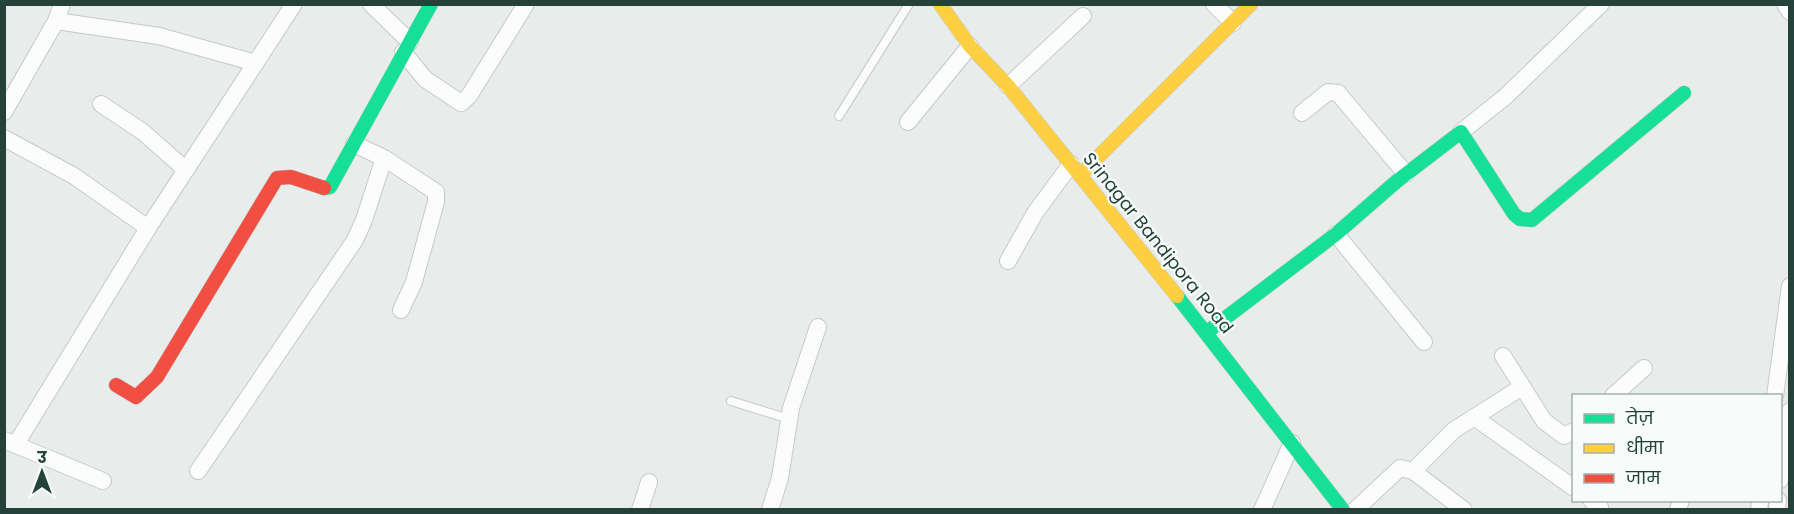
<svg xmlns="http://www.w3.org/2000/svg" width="1794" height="514" font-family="Poppins,'Noto Sans Devanagari',sans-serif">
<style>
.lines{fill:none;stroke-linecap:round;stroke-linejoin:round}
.lane-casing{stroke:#c5cac8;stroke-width:10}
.street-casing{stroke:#c5cac8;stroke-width:18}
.fast-casing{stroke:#c3cbc8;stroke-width:15}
.slow-casing{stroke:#c3cbc8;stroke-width:15}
.jam-casing{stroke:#c3cbc8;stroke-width:15}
.lane{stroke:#fcfcfc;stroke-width:8}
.street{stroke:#fcfcfc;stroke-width:16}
.fast{stroke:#16e098;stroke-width:14}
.slow{stroke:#ffcf43;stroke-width:14}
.jam{stroke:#f24e42;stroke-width:14}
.labels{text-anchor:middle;stroke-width:4.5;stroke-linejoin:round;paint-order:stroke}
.street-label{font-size:18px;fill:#24423a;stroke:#f7fbf9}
</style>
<rect width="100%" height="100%" fill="#e8edeb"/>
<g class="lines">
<defs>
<path id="lane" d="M839 116 909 4
M731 401 789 419"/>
<path id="street" d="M371 4 410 42
M1214 4 1233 23
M1785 4 1790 12
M56 21 159 36 256 63
M403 52 425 79 461 103 469 96 526 4
M1008 86 1083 16
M101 104 143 132 186 170
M4 112 56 21 62 4
M1302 113 1328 92 1338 93 1406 174
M908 122 970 46
M1461 132 1505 97 1601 4
M4 138 74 176 148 228
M354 144 384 158 436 192V202L414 282 401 310
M1336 234 1424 342
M1008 261 1035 213 1071 164
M1503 356 1544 421 1564 436 1574 431
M1613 396 1644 368
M1775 396 1790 286
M1474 417 1574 488
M4 440 103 481
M16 444 148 228 294 4
M198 471 355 240 364 220 384 158
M1413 471 1454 430 1522 387
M1780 480 1790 411
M1591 500 1600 507
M640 510 649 482
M770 510 780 478 791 408 818 327
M1262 510 1292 443
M1355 510 1400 468 1413 471 1464 510
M1678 510 1681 500
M1759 510 1760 500
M1777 510 1778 500"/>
<path id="fast" d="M324 188 330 187 431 4
M1177 296 1343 510
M1207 332 1336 234 1397 181 1461 132 1514 214 1520 219 1532 220 1684 93"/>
<path id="slow" d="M940 4 970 46 1008 86 1177 296
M1080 175 1251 4"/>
<path id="jam" d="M116 385 136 397 157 377 277 178 291 177 324 188"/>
</defs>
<use href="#lane" class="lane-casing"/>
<use href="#street" class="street-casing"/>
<use href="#fast" class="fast-casing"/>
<use href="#slow" class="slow-casing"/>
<use href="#jam" class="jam-casing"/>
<use href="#lane" class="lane"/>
<use href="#street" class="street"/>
<use href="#fast" class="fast"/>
<use href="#slow" class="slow"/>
<use href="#jam" class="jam"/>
</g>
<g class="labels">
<g class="street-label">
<text transform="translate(1158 243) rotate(51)" y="6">Srinagar Bandipora Road</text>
</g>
</g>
<rect width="1794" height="514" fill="none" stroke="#24423a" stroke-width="12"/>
<rect x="1572" y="394" width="210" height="108" fill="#f7fbf9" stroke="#a3b1ad" stroke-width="1.5"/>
<rect x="1584" y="414" width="30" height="9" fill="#16e098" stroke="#a3b1ad" stroke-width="1.5"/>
<text x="1626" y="424" font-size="18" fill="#24423a">तेज़</text>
<rect x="1584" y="444" width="30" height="9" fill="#ffcf43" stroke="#a3b1ad" stroke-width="1.5"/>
<text x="1626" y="454" font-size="18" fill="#24423a">धीमा</text>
<rect x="1584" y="474" width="30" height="9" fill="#f24e42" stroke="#a3b1ad" stroke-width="1.5"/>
<text x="1626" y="484" font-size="18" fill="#24423a">जाम</text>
<g transform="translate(42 472)" stroke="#f7fbf9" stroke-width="4.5" paint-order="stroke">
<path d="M0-4.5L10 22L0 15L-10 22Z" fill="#24423a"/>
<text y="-9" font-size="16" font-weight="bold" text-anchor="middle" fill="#24423a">उ</text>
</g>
</svg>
